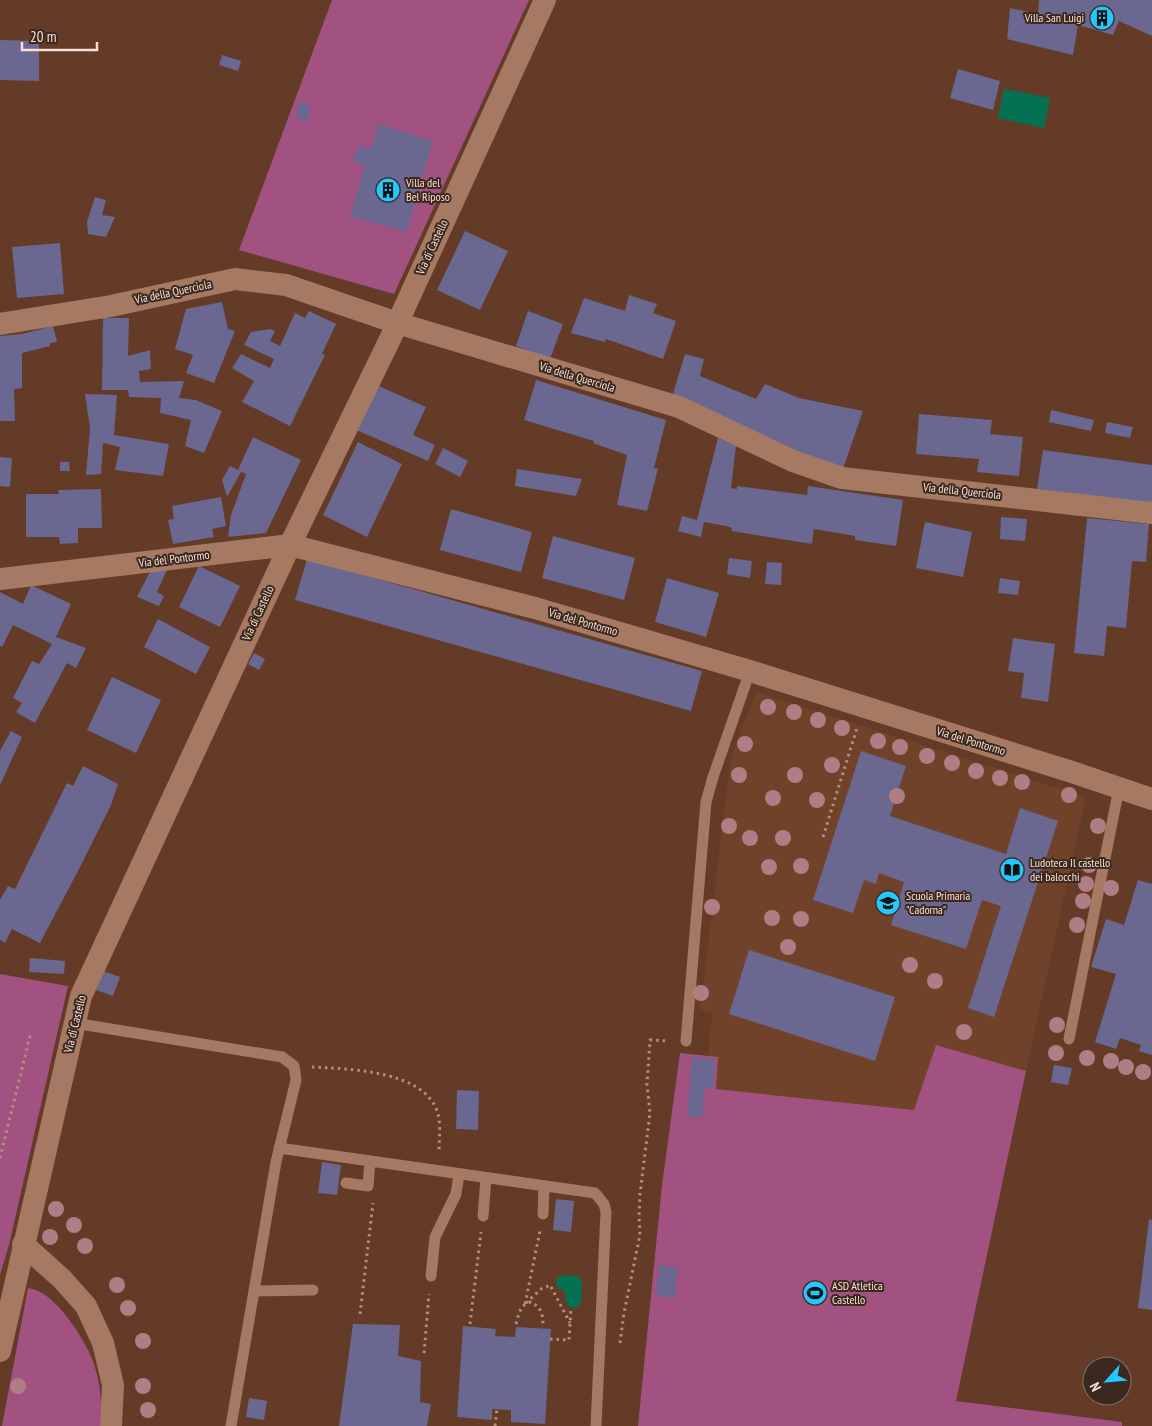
<svg xmlns="http://www.w3.org/2000/svg" width="1152" height="1426" font-family="'PT Sans Narrow',sans-serif">
<style>
.built{fill:#71422a}
.green{fill:#a25280}
.water{fill:#057153}
.building{fill:#6a6791}
.lines{fill:none;stroke-linecap:round;stroke-linejoin:round}
.path{stroke:#b19080;stroke-width:3;stroke-dasharray:2.5 4;stroke-linecap:butt}
.lane{stroke:#a67963;stroke-width:11}
.street{stroke:#a67963;stroke-width:22}
.tree{fill:#af7e85}
.labels{text-anchor:middle;stroke-width:4;stroke-linejoin:round;paint-order:stroke}
.poi-label{font-size:12px;fill:#fae0d4;stroke:#3b281f;text-anchor:start}
.street-label{font-size:12px;fill:#fae0d4;stroke:#3b281f}
</style>
<rect width="100%" height="100%" fill="#633b27"/>
<path class="built" d="M756 692 1086 797 1026 1071 936 1045 914 1110 716 1089 718 1057 708 1056 712 1013 700 1009 731 757Z"/>
<path class="green" d="M332 0H529L394 294 239 250Z
M0 974 68 986 9 1245 0 1275Z
M936 1045 1026 1071 956 1401 1122 1422V1426H638L662 1185 680 1053 718 1057 716 1089 914 1110Z
M28 1288C54 1290 84 1338 93 1361 100 1381 103 1405 100 1426H2Z"/>
<path class="water" d="M1004 89 1050 98 1044 128 998 118Z
M562 1275 577 1276 582 1281 581 1302 576 1308 569 1307 566 1301 565 1291 560 1289 556 1285 557 1278Z"/>
<path class="building" d="M1039 0H1152V36L1119 21 1113 35 1078 25 1073 55 1007 39 1010 8 1038 14Z
M0 40 39 41V81L0 80Z
M222 55 241 61 238 71 219 65Z
M958 69 1000 81 993 110 950 98Z
M299 102 310 104 307 122 296 119Z
M378 124 433 141 406 232 350 216 365 165 353 161 358 146 371 149Z
M95 197 106 200 102 215 115 217 106 237 88 234 87 222Z
M465 231 508 251 480 310 437 290Z
M60 243 64 294 17 298 12 247Z
M629 295 657 304 653 313 676 321 663 359 606 339 605 342 571 333 584 298 625 311Z
M222 302 228 329 235 331 214 383 186 373 193 355 175 349 186 309Z
M309 311 336 324 322 354 325 355 290 426 242 402 254 381 232 368 241 354 270 368 274 359 244 345 251 332 270 329 275 331 270 341 280 346 295 313 305 318Z
M528 311 563 324 550 359 516 346Z
M103 318H129L128 356 150 350 151 369 139 371 140 382 184 381 179 398 196 400 222 411 204 453 185 446 191 420 160 413 161 398 129 397 128 390H102Z
M53 326 57 342 50 343V346L22 353V388L14 389 15 421H0V336L22 334Z
M685 354 704 359 700 376 756 399 765 384 799 398 863 411 843 469 781 450 672 397Z
M536 380 666 420 654 468 658 469 647 511 617 505 627 455 593 443 594 441 524 420Z
M374 384 426 407 413 435 435 445 428 461 354 429Z
M85 394 117 395 114 435 169 444 163 476 115 470 120 447 103 443 101 474 86 475 90 428Z
M1051 410 1094 420 1091 431 1049 422Z
M919 414 992 420 990 434 1023 437 1019 476 977 472 979 459 916 454Z
M1107 422 1133 427 1130 438 1105 433Z
M253 437 301 460 266 533 228 537 231 515 246 474 241 472 227 497 222 480 230 466 238 470Z
M718 438 736 446 731 488 737 489V486L807 495 808 486 903 500 896 546 855 540V536L814 529 812 544 731 531 732 528 726 526 704 522 701 537 678 531 682 516 697 520Z
M358 442 402 464 367 537 323 515Z
M443 448 468 461 460 477 435 464Z
M1043 450 1152 465V504L1037 489Z
M0 457 12 458 10 487 0 486Z
M60 462H69L70 471H60Z
M517 469 582 479 576 496 515 486Z
M101 489 102 528H78V543L60 544 59 537H26V494H59L58 490Z
M221 497 226 526 212 529 214 537 173 544 168 520 174 519 172 506Z
M451 509 532 532 521 572 440 550Z
M1001 517 1027 519 1025 541 1000 539Z
M1087 518 1149 524 1146 562 1132 561 1126 628 1107 626 1104 656 1074 653Z
M925 522 972 532 963 577 916 568Z
M553 536 635 558 624 600 542 578Z
M729 558 752 561 750 578 727 574Z
M307 559 702 671 691 711 295 600Z
M767 562 782 563 781 585 765 584Z
M170 563 157 592 164 596 159 606 137 597 154 564Z
M199 566 240 586 220 627 179 607Z
M667 578 719 593 706 637 655 622Z
M1000 578 1020 581 1018 595 998 593Z
M31 585 71 604 56 637 86 648 76 668 67 663 35 723 16 712 22 703 13 698 32 661 39 664 52 644 13 625 2 647 0 646V592L23 604Z
M158 619 210 647 196 674 144 647Z
M1013 638 1055 644 1048 702 1021 698 1024 673 1008 671Z
M254 653 265 659 259 670 248 664Z
M112 677 161 700 136 753 87 730Z
M11 731 22 737 0 785V751Z
M861 751 906 766 890 816 1006 854 1020 808 1058 821 994 1017 968 1008 1001 906 982 900 966 949 891 925 904 882 879 873 876 884 864 880 853 913 813 900Z
M83 766 118 784 111 805 78 871 40 943 12 929 5 943 0 940V900L8 886 15 889 67 783 73 786Z
M1138 880 1152 884V1055L1139 1051 1141 1045 1120 1038 1116 1049 1095 1042 1116 974 1091 967 1106 919 1124 925Z
M749 950 895 997 875 1061 729 1014Z
M30 958 65 961 64 974 29 972Z
M103 971 120 977 113 996 96 990Z
M692 1057 715 1059 713 1088H705L702 1117 687 1116Z
M1054 1065 1072 1068 1068 1085 1051 1082Z
M457 1090 479 1091 478 1130 456 1129Z
M322 1162 341 1165 337 1195 318 1193Z
M556 1199 574 1201 571 1232 553 1230Z
M1149 1219 1152 1220V1310L1138 1308Z
M659 1265 678 1268 675 1298 656 1296Z
M353 1324 400 1325 398 1356 421 1361 420 1402 431 1404 427 1426H339Z
M463 1326 496 1329 495 1336 515 1337 516 1327 551 1329 545 1424 511 1422V1410L492 1409V1420L457 1417Z
M249 1398 267 1401 264 1420 246 1417Z"/>
<g class="lines">
<path class="path" d="M823 837 857 728
M312 1067C349 1069 426 1070 438 1114 441 1125 439 1141 439 1152
M0 1158 31 1032
M526 1303 541 1289 550 1285 570 1323
M525 1304 540 1231
M360 1314 373 1203
M470 1324 481 1232
M516 1324C519 1314 520 1304 531 1302 541 1307 543 1314 543 1325
M550 1339 569 1340 571 1308
M620 1343 624 1313 640 1235 639 1217 640 1194 650 1113 647 1084 650 1040 668 1041
M424 1353 429 1294
M495 1426 497 1409"/>
<path class="lane" d="M74 1023 282 1057 294 1066 296 1080 276 1162 231 1426
M1069 1039 1119 788
M686 1041 706 802 713 777 750 671
M279 1148 595 1193 604 1204 606 1212 596 1426
M346 1183 368 1186 370 1161
M543 1214 544 1186
M483 1216 486 1178
M431 1276 435 1237 456 1194 459 1174
M254 1291 313 1290"/>
<path class="street" d="M0 324 111 306 235 279 286 285 397 323 679 407 793 461 842 478 1152 513
M0 579 290 545 535 608 750 671 1072 772 1152 799
M23 1244 62 1279 86 1306 103 1343 113 1385 111 1426
M0 1351 81 996 290 545 392 335 545 0"/>
</g>
<g class="tree">
<circle cx="768" cy="707" r="8"/>
<circle cx="794" cy="712" r="8"/>
<circle cx="818" cy="720" r="8"/>
<circle cx="842" cy="728" r="8"/>
<circle cx="878" cy="741" r="8"/>
<circle cx="745" cy="744" r="8"/>
<circle cx="900" cy="747" r="8"/>
<circle cx="927" cy="756" r="8"/>
<circle cx="952" cy="763" r="8"/>
<circle cx="832" cy="765" r="8"/>
<circle cx="976" cy="771" r="8"/>
<circle cx="739" cy="775" r="8"/>
<circle cx="795" cy="775" r="8"/>
<circle cx="1000" cy="778" r="8"/>
<circle cx="1022" cy="782" r="8"/>
<circle cx="1069" cy="795" r="8"/>
<circle cx="897" cy="796" r="8"/>
<circle cx="773" cy="798" r="8"/>
<circle cx="817" cy="800" r="8"/>
<circle cx="729" cy="826" r="8"/>
<circle cx="1098" cy="826" r="8"/>
<circle cx="750" cy="838" r="8"/>
<circle cx="783" cy="838" r="8"/>
<circle cx="1089" cy="865" r="8"/>
<circle cx="801" cy="866" r="8"/>
<circle cx="769" cy="867" r="8"/>
<circle cx="1086" cy="884" r="8"/>
<circle cx="1111" cy="888" r="8"/>
<circle cx="1083" cy="901" r="8"/>
<circle cx="712" cy="907" r="8"/>
<circle cx="772" cy="918" r="8"/>
<circle cx="801" cy="919" r="8"/>
<circle cx="1077" cy="925" r="8"/>
<circle cx="788" cy="947" r="8"/>
<circle cx="910" cy="965" r="8"/>
<circle cx="935" cy="981" r="8"/>
<circle cx="701" cy="993" r="8"/>
<circle cx="1057" cy="1025" r="8"/>
<circle cx="964" cy="1032" r="8"/>
<circle cx="1056" cy="1053" r="8"/>
<circle cx="1087" cy="1058" r="8"/>
<circle cx="1111" cy="1061" r="8"/>
<circle cx="1126" cy="1067" r="8"/>
<circle cx="1143" cy="1072" r="8"/>
<circle cx="56" cy="1209" r="8"/>
<circle cx="74" cy="1225" r="8"/>
<circle cx="50" cy="1237" r="8"/>
<circle cx="85" cy="1246" r="8"/>
<circle cx="117" cy="1285" r="8"/>
<circle cx="128" cy="1308" r="8"/>
<circle cx="143" cy="1341" r="8"/>
<circle cx="18" cy="1386" r="8"/>
<circle cx="143" cy="1386" r="8"/>
<circle cx="148" cy="1410" r="8"/>
</g>
<defs>
<symbol id="building-disc" viewBox="-11 -11 22 22"><circle r="9.5" fill="#23c9fe" stroke="#3b281f"/><path d="M-4-6H4V6H1V3H-1V6H-4ZM-2.5-4.3h1.7v1.8h-1.7ZM.8-4.3h1.7v1.8H.8ZM-2.5-1h1.7V.8h-1.7ZM.8-1h1.7V.8H.8Z" fill="#111"/></symbol>
<symbol id="library-disc" viewBox="-11 -11 22 22"><circle r="9.5" fill="#23c9fe" stroke="#3b281f"/><path d="M-6-4Q-3-5.5-.7-3.5V5Q-3 3-6 4ZM6-4Q3-5.5 .7-3.5V5Q3 3 6 4Z" fill="#111"/></symbol>
<symbol id="school-disc" viewBox="-11 -11 22 22"><circle r="9.5" fill="#23c9fe" stroke="#3b281f"/><path d="M0-5L7-2L0 1L-7-2ZM-4 1L0 2.5L4 1V4Q0 6-4 4Z" fill="#111"/></symbol>
<symbol id="stadium-disc" viewBox="-11 -11 22 22"><circle r="9.5" fill="#23c9fe" stroke="#3b281f"/><path d="M0-5a6.5 5 0 1 0 0 10a6.5 5 0 1 0 0-10ZM-3.5-1.8h7v3.6h-7Z" fill="#111"/></symbol>
</defs>
<g fill-rule="evenodd">
<use href="#building-disc" x="1088" y="4" width="28" height="28"/>
<use href="#building-disc" x="374" y="176" width="28" height="28"/>
<use href="#library-disc" x="998" y="856" width="28" height="28"/>
<use href="#school-disc" x="874" y="889" width="28" height="28"/>
<use href="#stadium-disc" x="801" y="1279" width="28" height="28"/>
</g>
<g class="labels">
<g class="poi-label">
<text x="1084" y="22" text-anchor="end">Villa San Luigi</text>
<text x="406" y="187">Villa del<tspan x="406" dy="14">Bel Riposo</tspan></text>
<text x="1030" y="867">Ludoteca Il castello<tspan x="1030" dy="14">dei balocchi</tspan></text>
<text x="906" y="900">Scuola Primaria<tspan x="906" dy="14">"Cadorna"</tspan></text>
<text x="832" y="1290">ASD Atletica<tspan x="832" dy="14">Castello</tspan></text>
</g>
<g class="street-label">
<text transform="translate(432 247) rotate(-65)" y="4">Via di Castello</text>
<text transform="translate(173 292) rotate(-12)" y="4">Via della Querciola</text>
<text transform="translate(577 377) rotate(17)" y="4">Via della Querciola</text>
<text transform="translate(962 491) rotate(6)" y="4">Via della Querciola</text>
<text transform="translate(174 559) rotate(-7)" y="4">Via del Pontormo</text>
<text transform="translate(258 613) rotate(-65)" y="4">Via di Castello</text>
<text transform="translate(583 622) rotate(16)" y="4">Via del Pontormo</text>
<text transform="translate(971 741) rotate(17)" y="4">Via del Pontormo</text>
<text transform="translate(75 1024) rotate(-76)" y="4">Via di Castello</text>
</g>
</g>
<g transform="translate(1107 1381) rotate(243)"><circle r="24" fill="#3b281f" stroke="#877267"/>
<path d="M0-4L9 19L0 12L-9 19Z" fill="#23c9fe"/>
<text y="-8" font-size="14" font-weight="bold" text-anchor="middle" fill="#fae0d4">N</text>
</g>
<path d="M22 42v8h75v-8" fill="none" stroke="#fae0d4" stroke-width="2.5"/>
<text x="30" y="42" font-size="15" fill="#fae0d4" stroke="#3b281f" stroke-width="4" paint-order="stroke">20 m</text>
</svg>
